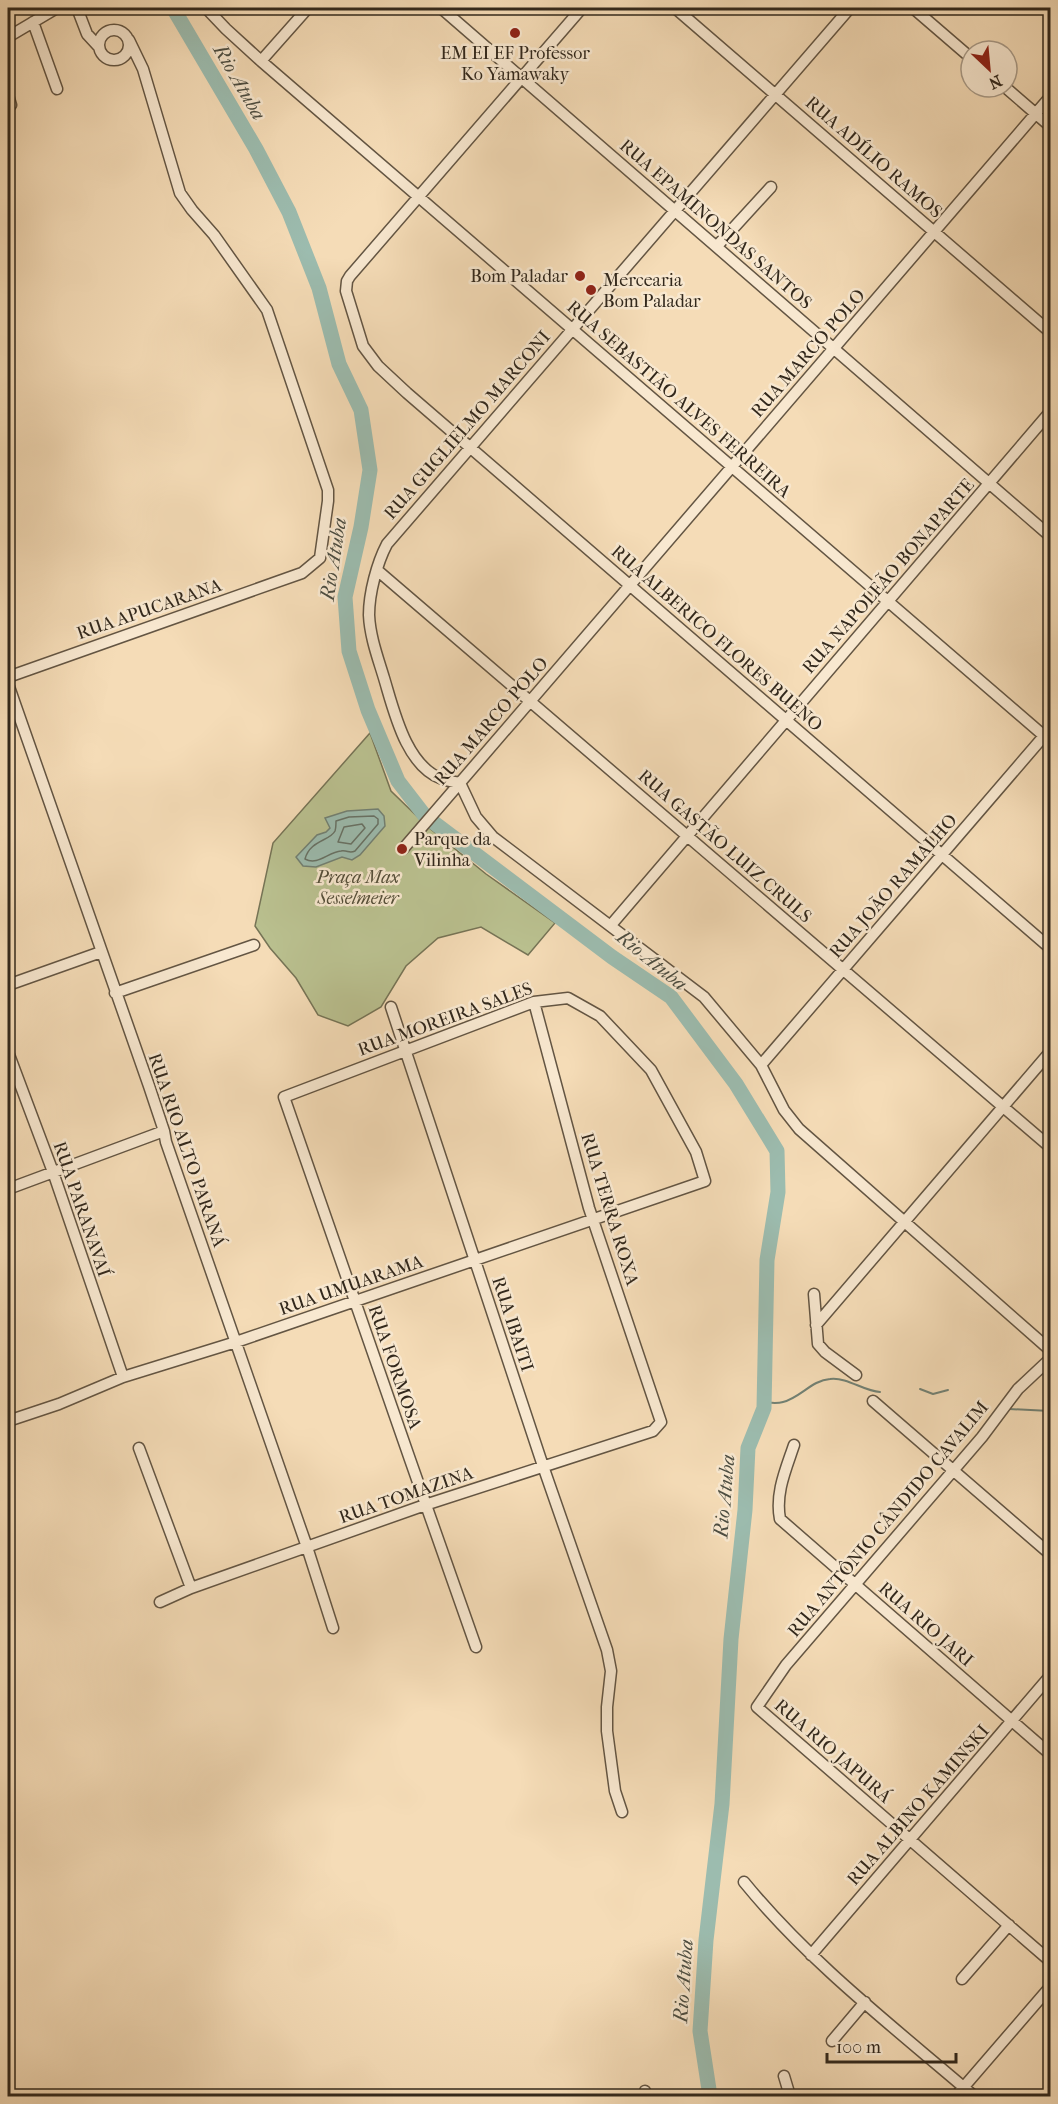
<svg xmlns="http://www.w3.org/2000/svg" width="1058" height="2104" font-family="'IM FELL French Canon',serif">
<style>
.green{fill:#bac190;stroke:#767456;stroke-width:1.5}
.water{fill:#9cbcaf;stroke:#728174;stroke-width:1.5}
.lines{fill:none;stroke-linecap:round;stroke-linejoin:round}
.shore{stroke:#677266;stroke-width:1.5}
.stream{stroke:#728174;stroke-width:2}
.river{stroke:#9cbcaf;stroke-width:15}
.minor-casing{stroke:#635543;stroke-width:13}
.minor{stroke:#f8e8d0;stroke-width:10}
.poi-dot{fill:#8f2418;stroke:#f8e8d0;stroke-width:2}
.labels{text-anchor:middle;stroke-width:5;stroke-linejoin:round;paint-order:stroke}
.poi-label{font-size:18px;fill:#32281c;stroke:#f8e8d0;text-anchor:start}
.street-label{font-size:18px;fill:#32281c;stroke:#f8e8d0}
.park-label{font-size:18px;font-style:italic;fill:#544e39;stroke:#f8e8d0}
.water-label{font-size:20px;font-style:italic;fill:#4c4d41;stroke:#f8e8d0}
</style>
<rect width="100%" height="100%" fill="#f5dcb7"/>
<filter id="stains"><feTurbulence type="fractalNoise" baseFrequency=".00333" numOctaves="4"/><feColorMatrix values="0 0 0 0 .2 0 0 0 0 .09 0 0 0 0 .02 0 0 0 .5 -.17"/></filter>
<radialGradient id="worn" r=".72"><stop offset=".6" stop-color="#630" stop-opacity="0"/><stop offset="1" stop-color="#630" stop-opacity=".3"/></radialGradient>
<path class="green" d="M370 733 391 791 428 827 486 874 555 923 528 955 481 927 438 938 406 966 381 1007 348 1026 318 1015 296 978 270 948 255 926 273 843Z"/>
<path class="water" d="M378 809 384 816 385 826 360 855 352 860 342 857 316 867 303 866 296 857 317 835 326 832 330 828 325 818 347 811Z"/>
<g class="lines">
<path class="shore" d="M374 816 378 819V824L355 851C349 854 348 850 341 851 328 852 318 866 305 859 310 840 330 841 335 831 336 828 336 824 336 821L349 817Z
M362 824 365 828 351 844 338 842 344 827Z"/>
<path class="stream" d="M920 1389 933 1394 948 1390
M764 1403C770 1402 776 1404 783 1402 800 1398 812 1380 830 1379 848 1377 863 1391 880 1392
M1009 1409 1050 1411"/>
<path class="river" d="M173 8 256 149 289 212 319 288 339 364 361 410 370 470 361 527 345 597 349 651 368 710 398 781 425 816 612 957 671 997 736 1084 777 1151 778 1192 767 1260 764 1408 748 1448 745 1510 731 1639 722 1804 706 1940 700 2031 710 2096"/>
<defs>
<path id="minor" d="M77 8 87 34 99 47
M206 8 226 29 261 61 1050 741
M441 8 1050 536
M582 8 350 276 347 281 346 291 363 346 378 366 407 393 1050 948
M675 8 1050 332
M850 8 387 544C377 563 369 593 369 615 370 637 378 658 384 678 394 711 406 766 442 779 448 781 454 782 460 783L476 817 493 837 704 997 761 1065 784 1110 799 1129 1050 1350
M913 8 971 58
M33 22 57 89
M99 45a15 15 0 1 1 30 0a15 15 0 1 1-30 0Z
M8 37 57 8
M261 61 308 8
M1005 87 1050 126
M8 95 11 105
M717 246 771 187
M377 570 1050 1147
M8 677 302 573 320 558 328 501V490L267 310 214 235 192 210 180 193 143 69 129 40
M8 684 149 1086 164 1131 166 1142 307 1547 333 1628
M403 849 1050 97
M611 925 1050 412
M8 985 101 952
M115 993 254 945
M391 1007 543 1466 607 1650 611 1671 607 1707V1731L615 1791 622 1812
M8 1052 53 1172 123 1377
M761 1065 1050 729
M8 1189 164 1131
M814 1294 818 1344 825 1352 856 1375
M816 1325 1050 1052
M1050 1359 1018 1389 982 1437 786 1665 757 1707 1050 1961
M873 1401 1050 1554
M8 1421 59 1404 123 1377 236 1342 705 1181 696 1152 651 1070 600 1016 568 998 534 1002 284 1097C348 1281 411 1464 476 1647
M794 1445C786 1469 775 1493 780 1519L1050 1754
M139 1448 191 1588
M160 1602 191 1588 425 1505 653 1431 661 1422 589 1208 534 1002
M744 1882C810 1963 895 2028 974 2096
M811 1955 1050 1676
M962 1979 1009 1925
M832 2041 865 2002
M784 2076 790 2096
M645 2091 647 2096
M956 2096 1050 1987"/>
</defs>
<use href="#minor" class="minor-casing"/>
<use href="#minor" class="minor"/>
</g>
<g class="poi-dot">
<circle cx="515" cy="33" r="6"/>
<circle cx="580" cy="276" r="6"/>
<circle cx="591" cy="290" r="6"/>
<circle cx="402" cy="849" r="6"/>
</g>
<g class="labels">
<g class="poi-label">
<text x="515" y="59" text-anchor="middle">EM EI EF Professor<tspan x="515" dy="21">Ko Yamawaky</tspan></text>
<text x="568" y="282" text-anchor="end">Bom Paladar</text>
<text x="603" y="286">Mercearia<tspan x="603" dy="21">Bom Paladar</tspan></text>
<text x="414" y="845">Parque da<tspan x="414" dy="21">Vilinha</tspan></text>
</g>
<g class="street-label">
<text transform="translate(874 157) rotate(41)" y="6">RUA ADÍLIO RAMOS</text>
<text transform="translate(716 224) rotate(41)" y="6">RUA EPAMINONDAS SANTOS</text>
<text transform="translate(808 353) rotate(-49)" y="6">RUA MARCO POLO</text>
<text transform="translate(679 399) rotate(41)" y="6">RUA SEBASTIÃO ALVES FERREIRA</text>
<text transform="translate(467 425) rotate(-49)" y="6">RUA GUGLIELMO MARCONI</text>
<text transform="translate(888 576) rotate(-49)" y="6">RUA NAPOLEÃO BONAPARTE</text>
<text transform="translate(149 609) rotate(-19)" y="6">RUA APUCARANA</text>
<text transform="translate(717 638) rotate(41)" y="6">RUA ALBERICO FLORES BUENO</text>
<text transform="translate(491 721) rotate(-49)" y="6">RUA MARCO POLO</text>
<text transform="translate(725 846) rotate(41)" y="6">RUA GASTÃO LUIZ CRULS</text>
<text transform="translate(893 886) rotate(-49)" y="6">RUA JOÃO RAMALHO</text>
<text transform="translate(445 1019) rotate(-20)" y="6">RUA MOREIRA SALES</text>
<text transform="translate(187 1150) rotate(71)" y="6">RUA RIO ALTO PARANÁ</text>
<text transform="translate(82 1209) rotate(71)" y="6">RUA PARANAVAÍ</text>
<text transform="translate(610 1209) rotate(73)" y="6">RUA TERRA ROXA</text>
<text transform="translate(351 1285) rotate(-19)" y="6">RUA UMUARAMA</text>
<text transform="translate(513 1324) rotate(72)" y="6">RUA IBAITI</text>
<text transform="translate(395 1367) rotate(71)" y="6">RUA FORMOSA</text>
<text transform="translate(406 1495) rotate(-19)" y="6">RUA TOMAZINA</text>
<text transform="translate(888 1519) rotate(-50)" y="6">RUA ANTÔNIO CÂNDIDO CAVALIM</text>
<text transform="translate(926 1624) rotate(41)" y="6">RUA RIO JARI</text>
<text transform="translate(833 1751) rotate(41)" y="6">RUA RIO JAPURÁ</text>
<text transform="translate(918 1805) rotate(-49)" y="6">RUA ALBINO KAMINSKI</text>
</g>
<g class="park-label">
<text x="358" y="883">Praça Max<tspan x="358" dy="21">Sesselmeier</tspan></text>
</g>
<g class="water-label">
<text transform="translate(240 82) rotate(60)" y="7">Rio Atuba</text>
<text transform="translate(333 559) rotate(-81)" y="7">Rio Atuba</text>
<text transform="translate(652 960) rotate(39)" y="7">Rio Atuba</text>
<text transform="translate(724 1496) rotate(-85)" y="7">Rio Atuba</text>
<text transform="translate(683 1981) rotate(-86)" y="7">Rio Atuba</text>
</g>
</g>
<rect width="1058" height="2104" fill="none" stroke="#f5dcb7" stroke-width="30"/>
<rect x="9" y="9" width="1040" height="2086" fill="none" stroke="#32281c" stroke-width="3"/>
<rect x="15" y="15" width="1028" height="2074" fill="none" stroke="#32281c" stroke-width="1.5"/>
<g transform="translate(989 69) rotate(154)"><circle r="28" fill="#f8e8d0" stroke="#a99b88" stroke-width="1.5"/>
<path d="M0-4.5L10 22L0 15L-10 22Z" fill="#8f2418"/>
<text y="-9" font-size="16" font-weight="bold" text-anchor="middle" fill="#32281c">N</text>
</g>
<path d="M827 2053v9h129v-9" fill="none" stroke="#32281c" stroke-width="3"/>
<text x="836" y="2053" font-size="18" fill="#32281c" stroke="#f8e8d0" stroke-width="4.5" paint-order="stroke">100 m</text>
<rect width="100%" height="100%" filter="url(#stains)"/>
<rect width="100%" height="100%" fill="url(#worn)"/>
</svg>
